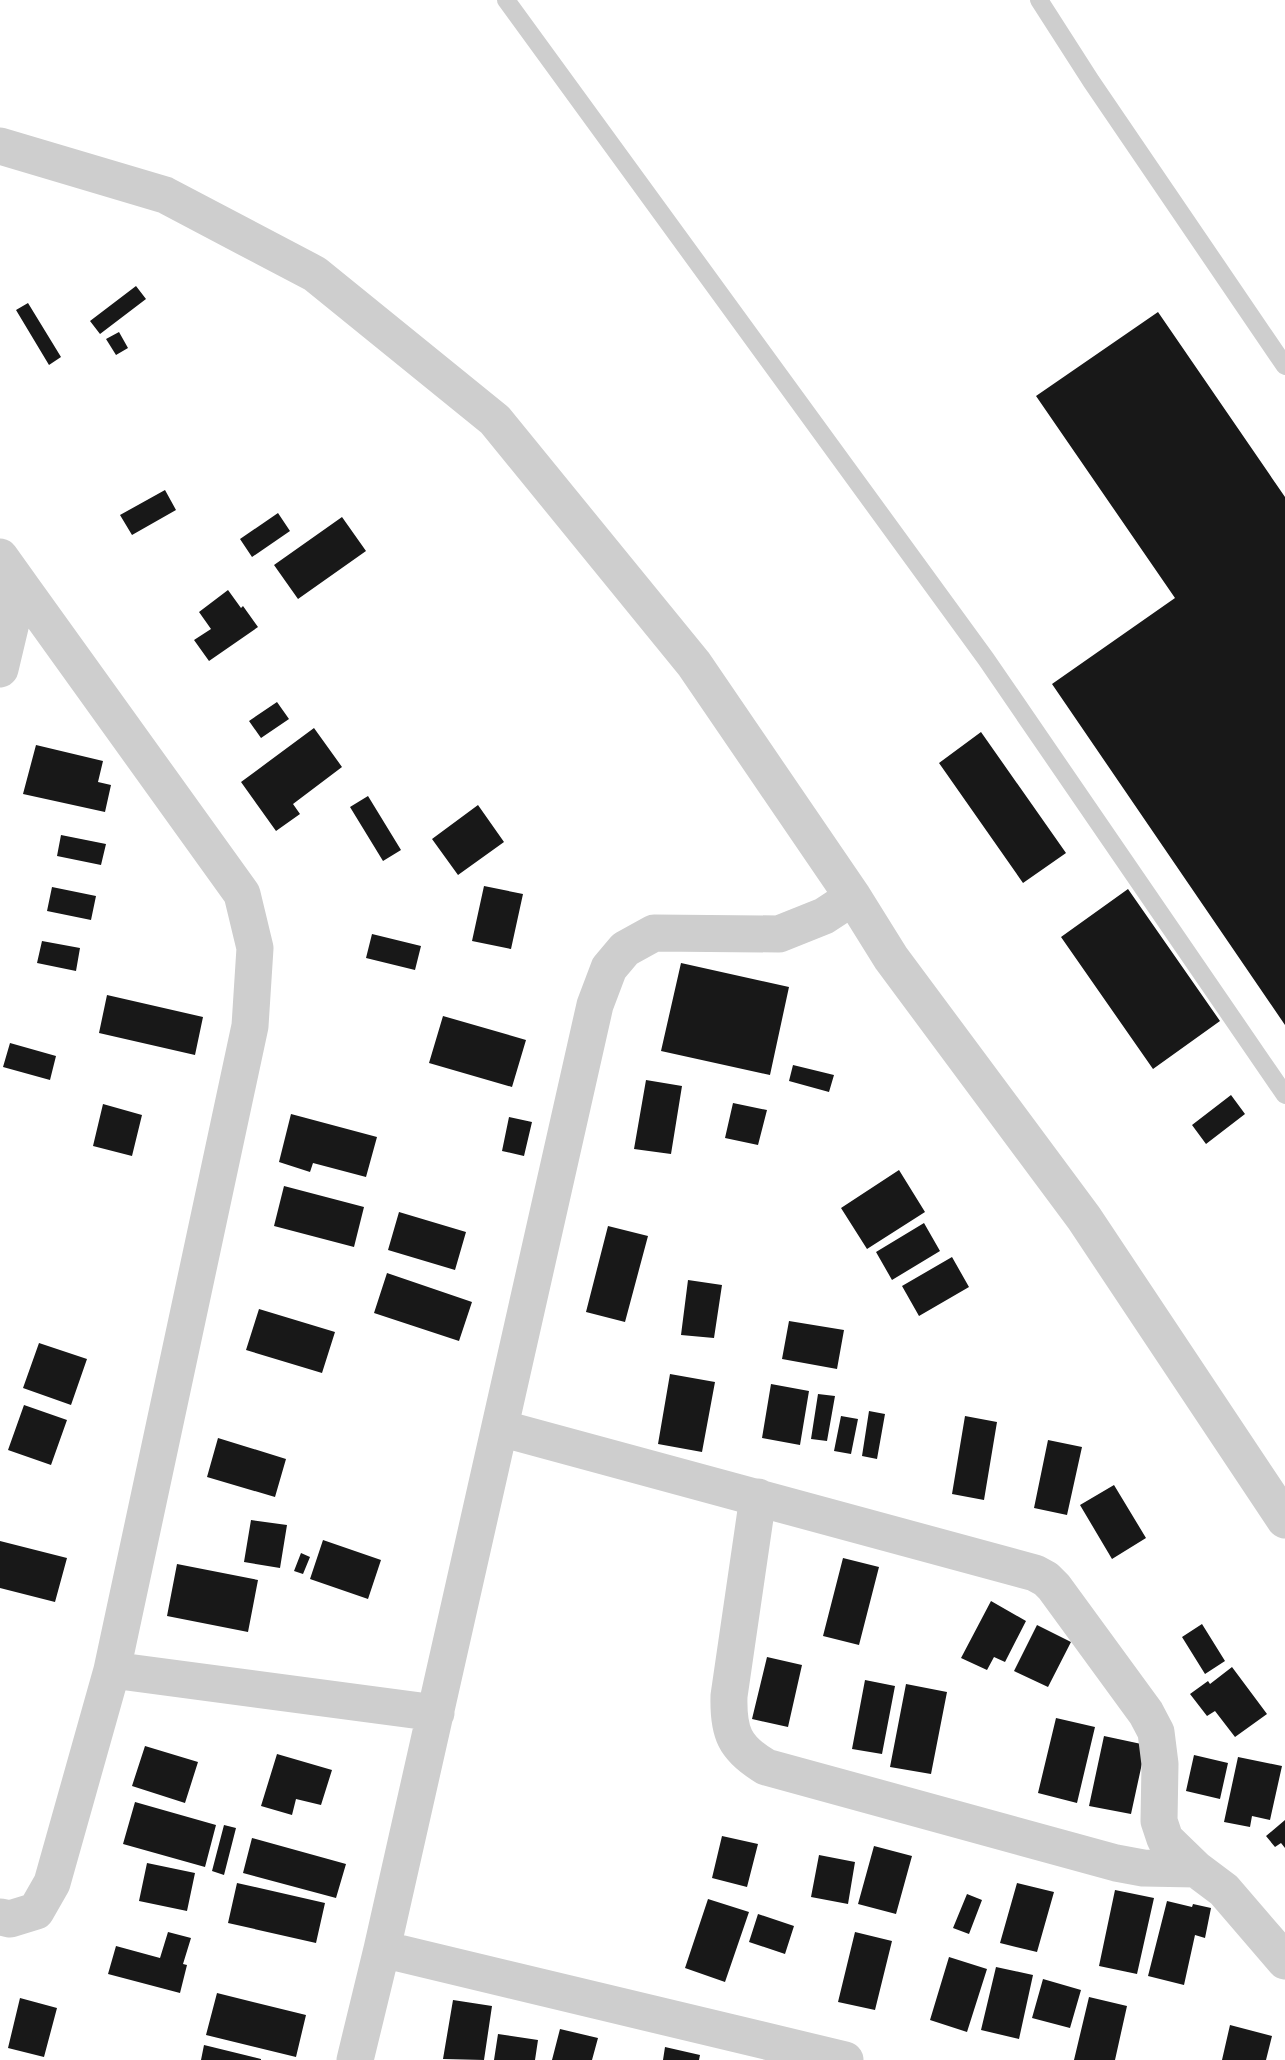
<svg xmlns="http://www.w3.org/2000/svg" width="1285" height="2060" font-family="'Titillium Web',sans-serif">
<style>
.building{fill:#181818}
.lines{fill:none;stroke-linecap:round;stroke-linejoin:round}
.service{stroke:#cecece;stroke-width:18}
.minor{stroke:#cecece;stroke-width:37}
</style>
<rect width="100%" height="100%" fill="#fff"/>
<path class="building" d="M136 286 146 299 100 334 90 321Z
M28 303 61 357 49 365 16 310Z
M1158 312 1285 497V1025L1052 684 1175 598 1036 396Z
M119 332 128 348 116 355 106 339Z
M165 490 176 510 132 535 120 515Z
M278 513 290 531 252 557 240 539Z
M342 517 366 551 298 599 274 565Z
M228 590 241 608 243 606 258 627 209 661 194 640 211 629 199 612Z
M277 702 289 719 261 738 249 721Z
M314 728 342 767 293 804 300 814 276 831 241 782Z
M981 732 1066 853 1023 883 939 763Z
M36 745 103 761 98 782 111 785 105 812 23 794Z
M368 796 401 850 383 861 350 807Z
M478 805 504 842 458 875 432 839Z
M61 835 106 844 101 865 57 856Z
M484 886 523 894 511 949 472 941Z
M52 887 96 896 91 920 47 911Z
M1128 889 1220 1021 1153 1069 1061 937Z
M372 934 421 946 415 970 366 958Z
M42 941 80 948 76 971 37 963Z
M681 963 789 987 770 1075 661 1051Z
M107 995 203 1017 195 1055 99 1033Z
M443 1016 526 1040 512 1087 429 1063Z
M10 1043 56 1056 50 1080 3 1067Z
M793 1065 834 1075 829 1092 789 1081Z
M646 1080 682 1086 671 1154 634 1149Z
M1231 1095 1245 1114 1206 1144 1192 1125Z
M733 1103 767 1110 758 1145 725 1138Z
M103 1104 142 1115 132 1156 93 1146Z
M291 1114 377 1137 366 1177 313 1163 310 1172 279 1162Z
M509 1117 532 1122 524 1156 502 1151Z
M899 1170 925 1212 867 1249 841 1208Z
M284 1186 364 1207 354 1247 274 1226Z
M399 1212 466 1232 455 1270 388 1250Z
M924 1223 940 1251 892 1280 876 1252Z
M608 1226 648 1236 625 1322 586 1312Z
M952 1257 969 1287 919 1316 902 1286Z
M387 1273 472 1302 459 1341 374 1313Z
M688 1280 722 1285 714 1338 681 1335Z
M259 1309 335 1332 322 1373 246 1350Z
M789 1321 844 1330 837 1369 782 1359Z
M39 1343 87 1359 71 1405 23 1388Z
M670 1374 715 1382 702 1452 658 1444Z
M771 1384 809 1391 800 1445 762 1438Z
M818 1394 835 1396 827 1441 811 1439Z
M24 1405 67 1420 51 1465 8 1450Z
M869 1411 885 1414 877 1459 862 1456Z
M841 1416 858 1419 851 1454 834 1451Z
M965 1416 997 1422 984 1500 952 1494Z
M218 1438 286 1459 275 1497 207 1477Z
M1048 1440 1082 1447 1067 1515 1034 1508Z
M1114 1485 1146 1538 1112 1559 1080 1505Z
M251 1520 287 1525 280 1568 244 1562Z
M323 1540 381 1560 368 1599 310 1579Z
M0 1541 67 1558 55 1602 0 1588Z
M301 1553 310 1557 303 1574 294 1571Z
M843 1558 879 1567 859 1645 823 1636Z
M177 1564 258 1580 248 1632 167 1616Z
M991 1601 1026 1621 1005 1662 994 1657 987 1670 961 1658Z
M1202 1624 1225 1661 1205 1674 1182 1637Z
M1037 1625 1071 1642 1048 1687 1014 1671Z
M767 1657 802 1665 788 1727 752 1719Z
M1232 1667 1267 1714 1235 1737 1215 1711 1207 1716 1190 1694 1208 1681 1210 1684Z
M865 1680 895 1686 882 1754 852 1749Z
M906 1684 947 1692 931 1774 890 1767Z
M1056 1718 1095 1727 1077 1803 1038 1793Z
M1104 1736 1146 1745 1131 1814 1089 1806Z
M145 1746 198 1762 185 1803 132 1786Z
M277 1754 332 1770 321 1805 296 1799 292 1815 261 1806Z
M1194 1755 1228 1763 1220 1799 1186 1791Z
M1238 1757 1282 1766 1270 1820 1252 1816 1250 1827 1224 1822Z
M135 1802 216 1825 205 1867 123 1844Z
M1285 1820V1848L1281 1843 1275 1847 1266 1836Z
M224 1825 236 1828 224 1875 212 1871Z
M722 1836 758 1844 747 1887 712 1878Z
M252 1838 346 1864 336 1898 243 1873Z
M874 1846 912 1856 896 1914 858 1904Z
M819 1855 855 1862 848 1904 811 1897Z
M147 1863 195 1873 187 1911 139 1901Z
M237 1883 325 1903 316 1943 228 1923Z
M1017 1883 1054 1892 1037 1952 1000 1943Z
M1115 1890 1154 1898 1137 1974 1099 1966Z
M967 1894 982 1900 969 1934 953 1928Z
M708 1899 749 1912 725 1982 685 1968Z
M1167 1901 1192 1907 1193 1904 1211 1908 1205 1938 1195 1935 1184 1985 1148 1976Z
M758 1914 794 1926 785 1954 749 1942Z
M168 1932 191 1938 183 1964 187 1965 180 1993 108 1974 116 1946 160 1958Z
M855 1932 892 1941 875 2010 838 2002Z
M949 1957 987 1969 967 2032 930 2020Z
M996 1967 1033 1975 1019 2039 981 2030Z
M1043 1979 1081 1990 1070 2028 1032 2018Z
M217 1993 306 2015 296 2057 206 2035Z
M1089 1997 1127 2006 1115 2060H1074Z
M20 1998 57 2008 44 2057 8 2048Z
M453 2000 492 2006 484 2060 443 2059Z
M1230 2025 1272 2036 1266 2060H1222Z
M560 2029 598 2038 592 2060H552Z
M498 2034 538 2040 535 2060H494Z
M204 2045 261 2059V2060H201Z
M665 2047 700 2055 699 2060H663Z"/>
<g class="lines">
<path class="service" d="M506 0 986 659 1285 1095
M1039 0 1091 81 1285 366"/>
<path class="minor" d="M0 146 165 195 315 274 495 420 694 664 853 897 891 958 1084 1218 1285 1520
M0 557 20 585 0 669
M500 1428 1035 1573 1046 1579 1054 1587 1146 1713 1156 1732 1160 1764 1159 1821 1165 1839 1196 1869 1224 1890 1285 1961
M758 1497 729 1696C728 1732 734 1748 766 1767L1116 1863 1143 1868 1196 1869
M112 1670 436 1713
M0 1917 10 1919 36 1911 52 1883 112 1670 250 1026 255 948 242 894 20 585
M382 1949 845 2060
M355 2060 382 1949 595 1005 609 968 625 949 654 933 779 934 824 916 853 897"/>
</g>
</svg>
